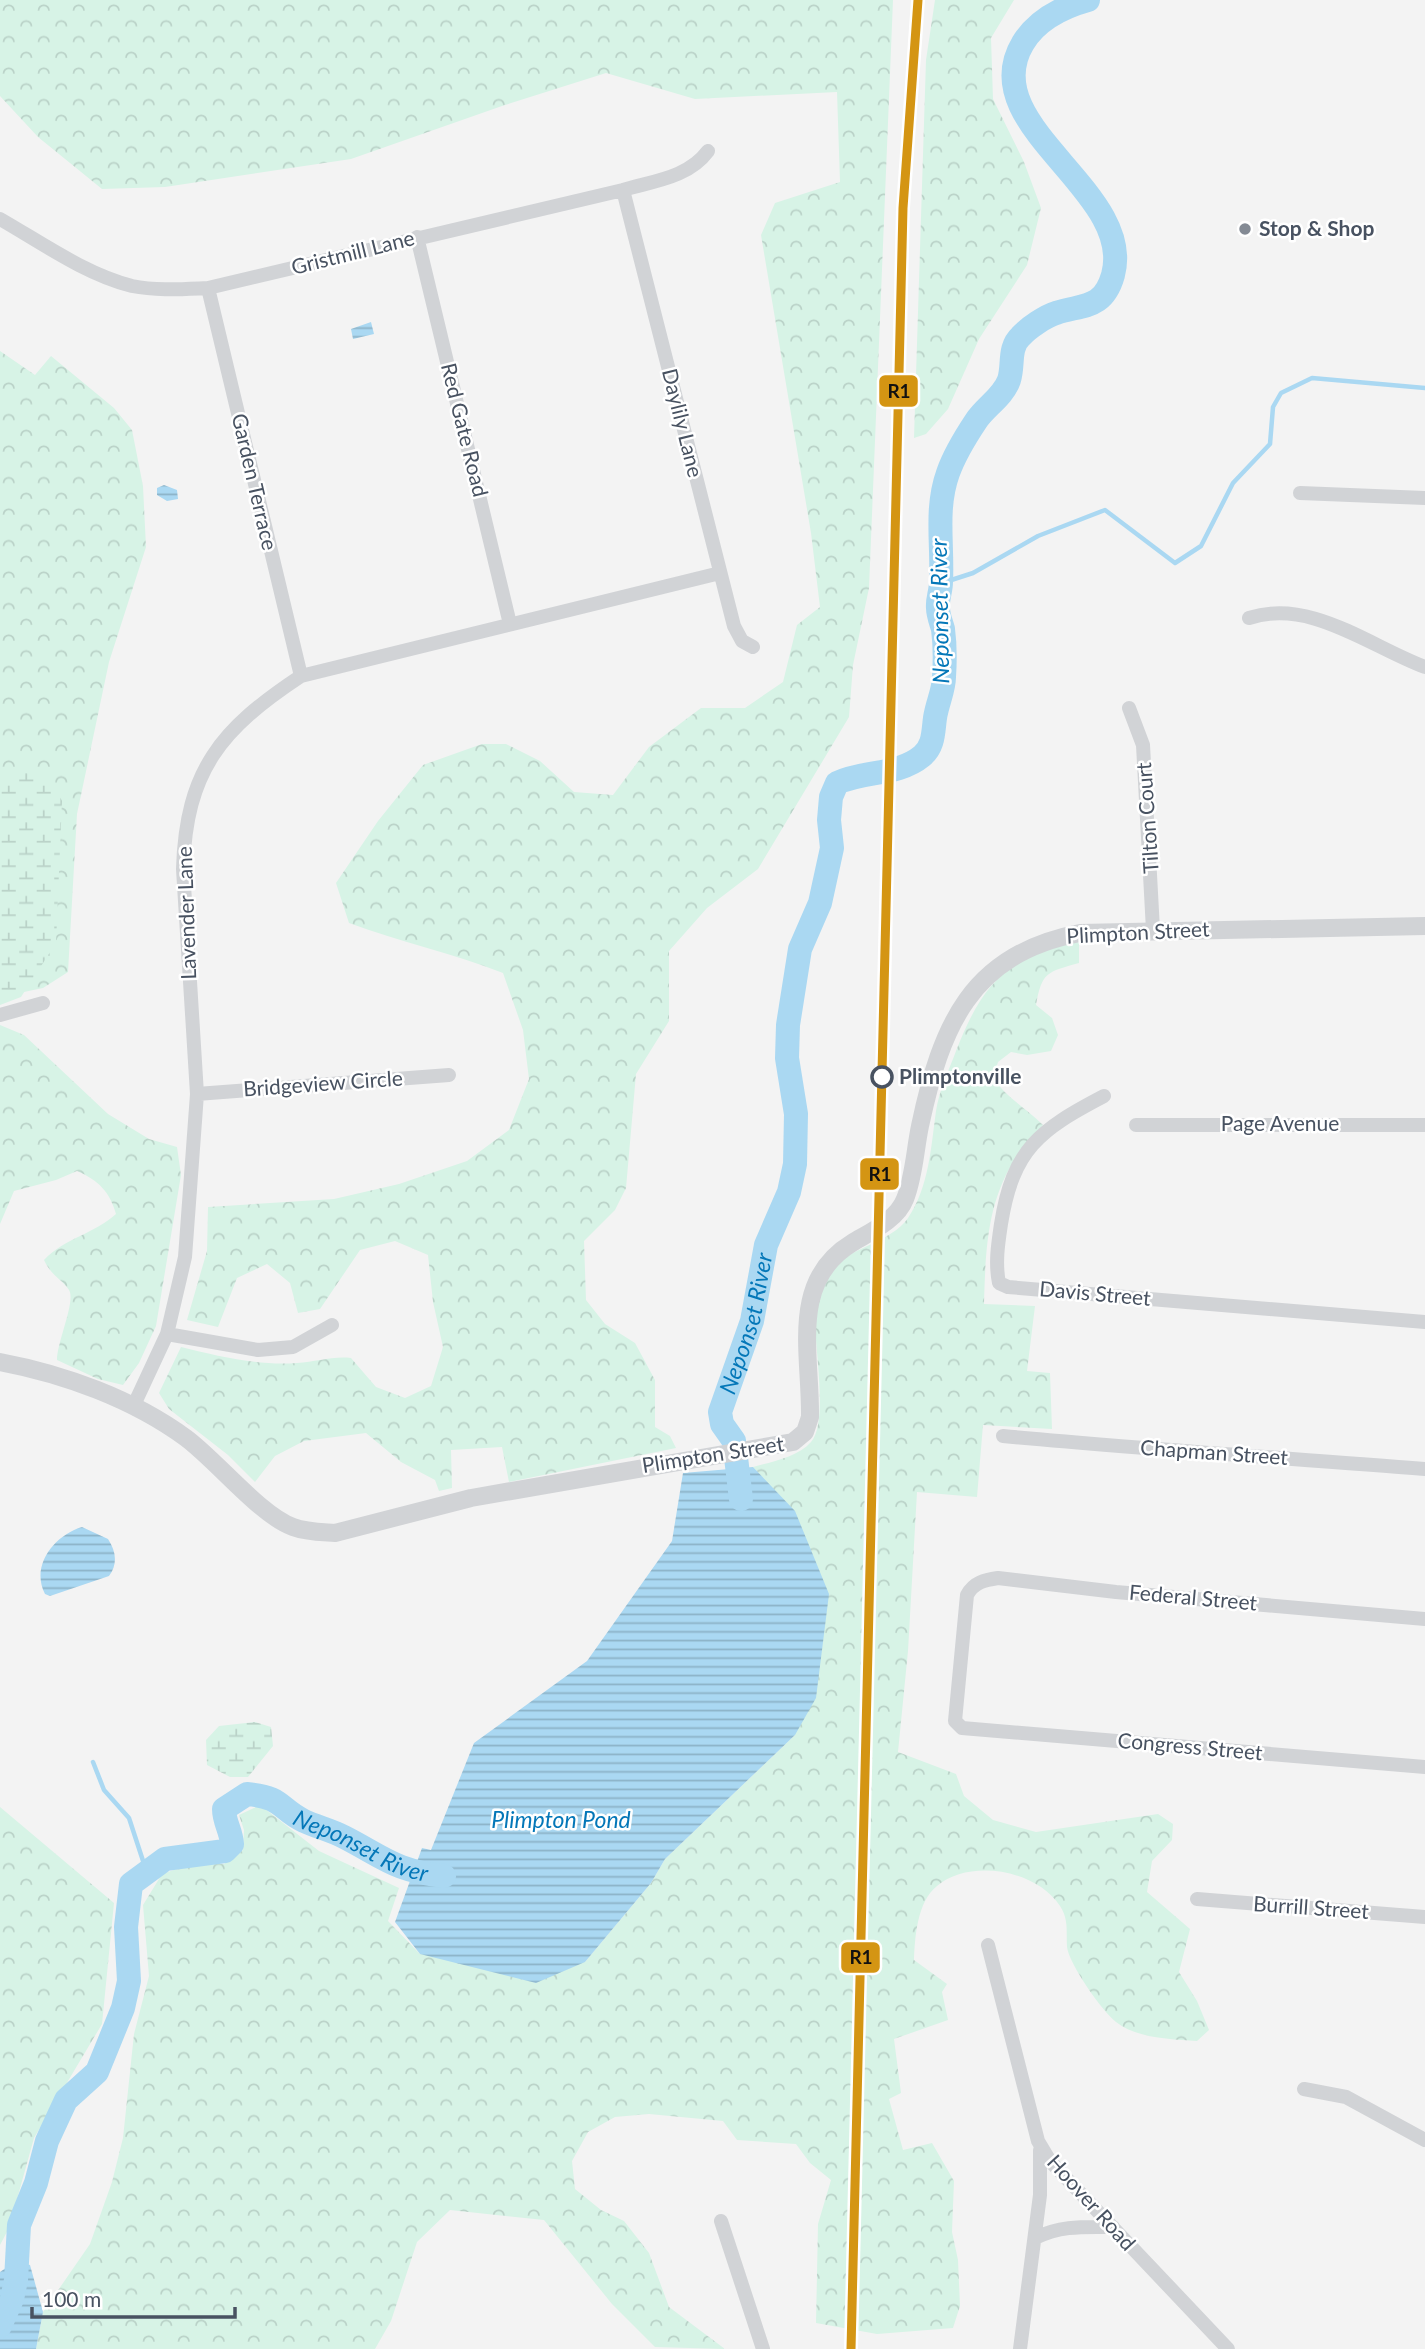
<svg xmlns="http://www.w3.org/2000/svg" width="1425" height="2349" font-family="Lato,sans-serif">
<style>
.forest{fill:url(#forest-crowns)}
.wetland{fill:url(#wetland-marsh)}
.water{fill:url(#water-rules)}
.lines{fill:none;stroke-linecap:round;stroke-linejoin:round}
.stream{stroke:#aad8f2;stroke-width:4.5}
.river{stroke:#aad8f2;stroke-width:24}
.minor{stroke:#d1d3d6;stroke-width:14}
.tertiary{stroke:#d1d3d6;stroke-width:18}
.rail-1-casing{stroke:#fff;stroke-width:14}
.rail-1{stroke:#d49513;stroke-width:9}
.poi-dot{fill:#848a94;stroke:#fff;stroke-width:2.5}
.stop-dot{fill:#fff;stroke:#485261;stroke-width:3.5}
.labels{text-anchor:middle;stroke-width:5;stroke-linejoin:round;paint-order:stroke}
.poi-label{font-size:21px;font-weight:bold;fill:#485261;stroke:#fff;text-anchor:start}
.street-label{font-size:21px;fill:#485261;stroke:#fff}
.stop-label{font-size:21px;font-weight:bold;fill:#485261;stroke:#fff;text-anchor:start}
.water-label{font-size:23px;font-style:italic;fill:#0477b8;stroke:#fff}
.line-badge{stroke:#fff;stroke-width:2.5}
.pale-badge-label{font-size:19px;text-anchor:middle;font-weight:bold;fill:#111}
</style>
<defs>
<pattern id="forest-crowns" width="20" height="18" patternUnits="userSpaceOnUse" patternTransform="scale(1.75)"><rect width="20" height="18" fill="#d7f3e6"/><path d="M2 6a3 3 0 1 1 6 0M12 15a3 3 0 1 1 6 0" fill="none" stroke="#bad2c8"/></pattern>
<pattern id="wetland-marsh" width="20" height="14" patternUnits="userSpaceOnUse" patternTransform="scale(1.75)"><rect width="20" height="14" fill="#d7f3e6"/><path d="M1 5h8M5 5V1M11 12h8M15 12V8" fill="none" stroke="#bad2c8"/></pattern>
<pattern id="water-rules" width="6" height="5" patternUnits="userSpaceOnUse" patternTransform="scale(1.75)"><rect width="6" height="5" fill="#aad8f2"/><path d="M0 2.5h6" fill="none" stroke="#8cb2c7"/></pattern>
</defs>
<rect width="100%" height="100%" fill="#f3f3f3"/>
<path class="forest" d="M0 0H893L869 588 853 665 849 717 758 869 707 908 669 951V1021L636 1074 626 1188 615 1210 584 1241 586 1300 605 1324 635 1343 655 1380V1427L670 1436 676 1448 509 1482 502 1447 451 1450 452 1488 439 1491 435 1480 401 1462 366 1433 304 1441 275 1456 255 1482 228 1455 169 1409 159 1393 181 1347C218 1356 258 1366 297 1363 316 1362 332 1356 351 1358L376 1387 405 1398 431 1386 443 1347 433 1302 428 1255 395 1241 360 1250 320 1309 298 1313 290 1283 267 1264 237 1278 218 1327 187 1320 207 1251 208 1207 334 1199 399 1184 467 1161 509 1130 529 1079 523 1030 503 973C453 953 400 942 349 923L336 883 378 821 423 765 482 744H506L540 761 574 792 613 795 649 747 701 708H745L783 682 797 625 820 607 811 533 761 235 775 203 840 182 837 92 695 99 606 73 502 106 351 159 165 187 102 189 38 137 0 96Z
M935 0H1014L991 38 993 99 1024 162 1041 208 1027 265 979 339 948 409 926 434 914 438 926 60Z
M0 351 35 375 51 356 114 408 132 430 143 486 146 547 109 662 77 814 68 972 43 988 0 997Z
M1079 942V963C1047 972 1042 972 1036 1005L1052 1018 1058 1035 1051 1051 1027 1055 1011 1052 998 1062 993 1078C1007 1098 1026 1108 1043 1125 989 1178 986 1232 984 1304L1035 1306 1027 1371 1050 1373 1052 1429 983 1425 977 1497 917 1492 908 1651 898 1752 956 1774 964 1796 993 1820 1036 1832 1158 1814 1173 1824 1172 1840 1152 1861 1147 1892 1190 1929 1179 1972 1197 2001 1209 2030 1197 2041C1171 2039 1138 2039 1116 2022 1102 2011 1069 1964 1067 1947 1066 1931 1069 1920 1060 1906 1037 1870 970 1858 937 1886 917 1902 915 1937 914 1960L947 1984 942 1992 948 2020 894 2039 901 2093 889 2099 903 2150 932 2143 954 2181 952 2232 958 2260 960 2306 953 2328 877 2334 816 2323 818 2224 831 2180 810 2163 796 2144 737 2140 723 2121 649 2114 615 2117 588 2132 572 2161 575 2189 601 2210 624 2221 649 2253 669 2307 725 2349 655 2347 612 2304 544 2220 450 2210 417 2242 391 2321 375 2349H36L43 2312 90 2244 112 2182 123 2138 134 2034 149 1976 143 1905 162 1874 197 1862 224 1864 243 1850 244 1830 239 1815 260 1805 319 1851 399 1888 388 1921 420 1954 585 1962 651 1883 665 1859 795 1735 763 1478 753 1467C771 1462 798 1457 811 1442 830 1420 812 1336 815 1306 816 1297 821 1288 824 1281 837 1248 889 1246 908 1218 929 1187 931 1147 936 1111 939 1091 949 1070 956 1051 982 984 1007 956 1079 942Z
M0 1025 24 1035 108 1114 149 1139 177 1147 181 1175 156 1326 139 1363 123 1385 98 1379 57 1360C57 1342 76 1301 69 1290 61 1278 52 1277 44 1260 65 1238 94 1234 116 1214 110 1192 98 1180 77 1171L56 1180 14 1191 0 1224Z
M0 1807 114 1903 102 2024 34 2138 9 2228 0 2245Z"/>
<path class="wetland" d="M17 770 52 781 62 801 56 943 21 997 0 1005V795L3 782Z
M255 1722 271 1727 273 1746 248 1777H230L207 1765 206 1740 219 1726Z"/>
<path class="water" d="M371 322 374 334 353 339 351 329Z
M164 485 177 490 178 499 167 501 157 495V488Z
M753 1467 795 1511 829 1594 816 1698 795 1735 665 1859 651 1883 585 1962 536 1983 420 1954 395 1922 422 1848 431 1850 474 1743 587 1661 672 1541 683 1473Z
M82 1527 108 1539C116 1551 118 1564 109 1576L50 1596 45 1594C30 1565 55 1535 82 1527Z
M16 2261 30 2265 43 2312 36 2349H0V2272Z"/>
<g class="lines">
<path class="stream" d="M942 583 973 573 1038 536 1105 510 1175 563 1201 546 1233 483 1270 444 1273 407 1281 393 1312 378 1425 388
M93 1762 104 1790 129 1818 146 1870"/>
<g class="river">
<path id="s1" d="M741 1499 734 1441 722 1424 720 1412 752 1321 766 1245 789 1192 795 1164 796 1114 787 1058 788 1025 800 949 820 903 832 848 829 820 831 797 837 783C864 770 898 776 922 756 934 746 933 732 935 718 937 704 944 690 944 677 945 662 945 644 943 629 941 622 938 615 938 608 937 600 941 591 941 582 943 545 935 509 948 473 954 456 966 436 976 421 985 407 1003 397 1009 380 1014 365 1008 348 1021 336 1028 328 1046 316 1056 313 1083 304 1103 310 1113 275 1136 190 973 126 1023 43 1037 20 1063 7 1088 0"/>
<path id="s2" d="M0 2326 12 2299 16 2280 19 2225 36 2183 47 2141 66 2100 97 2072 123 2008 129 1981 126 1927 131 1884 165 1859 225 1851 232 1844C231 1830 224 1822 224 1809L247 1794C283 1797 279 1809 304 1821 317 1827 331 1830 344 1837 385 1858 395 1871 444 1876"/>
</g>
<path class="minor" d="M623 190 734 626 742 641 753 647
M0 219C42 243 85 274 132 286 157 291 183 289 208 288L623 190C653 181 688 178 708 151
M417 237 510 624
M208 288 301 676
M1300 493 1425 498
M1249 618C1310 598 1369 646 1425 667
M1129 708 1143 745 1153 930
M0 1015 43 1003
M197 1094 449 1075
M1104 1096C1039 1130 1013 1149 1001 1224 998 1244 995 1263 999 1283L1008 1287 1425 1322
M1136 1125H1425
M167 1334 258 1350 293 1347 332 1325
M133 1407 167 1334 185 1257 197 1094 183 869C186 770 221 729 301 676L720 573
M1003 1436C1144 1449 1284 1458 1425 1469
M1425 1619 1116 1592 998 1578C985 1580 974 1582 967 1595L955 1721 962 1728 1425 1767
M1197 1899 1425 1917
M988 1945 1038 2141 1050 2161 1228 2349
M1304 2089 1346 2097 1425 2140
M721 2221 763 2349
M1035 2238C1062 2225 1084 2227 1113 2227
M1020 2349 1040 2195V2150"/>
<path class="tertiary" d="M0 1362C64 1374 133 1399 186 1438 217 1461 260 1515 293 1527 306 1532 321 1532 335 1533L471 1498 793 1442 805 1432 810 1417C811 1354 789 1281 852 1243 870 1232 897 1220 905 1199 914 1177 915 1150 920 1126 941 1027 970 954 1080 933L1425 926"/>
<defs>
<path id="rail-1" d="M851 2349 903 208 918 0"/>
</defs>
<use href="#rail-1" class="rail-1-casing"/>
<use href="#rail-1" class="rail-1"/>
</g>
<circle class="poi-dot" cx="1245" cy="229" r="7"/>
<circle class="stop-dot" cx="882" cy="1077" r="10"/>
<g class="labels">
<g class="poi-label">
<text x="1259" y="236">Stop &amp; Shop</text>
</g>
<g class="street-label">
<text transform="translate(353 253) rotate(-14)" y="7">Gristmill Lane</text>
<text transform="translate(682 423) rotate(76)" y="7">Daylily Lane</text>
<text transform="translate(464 430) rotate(76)" y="7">Red Gate Road</text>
<text transform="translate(254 482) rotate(77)" y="7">Garden Terrace</text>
<text transform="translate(1148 818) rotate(-94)" y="7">Tilton Court</text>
<text transform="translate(187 913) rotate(-92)" y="7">Lavender Lane</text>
<text transform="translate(1138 933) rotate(-3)" y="7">Plimpton Street</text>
<text transform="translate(323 1084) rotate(-4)" y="7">Bridgeview Circle</text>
<text x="1280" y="1131">Page Avenue</text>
<text transform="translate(1095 1294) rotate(5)" y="7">Davis Street</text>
<text transform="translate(1214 1453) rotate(4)" y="7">Chapman Street</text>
<text transform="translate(713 1455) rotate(-9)" y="7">Plimpton Street</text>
<text transform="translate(1193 1598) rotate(5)" y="7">Federal Street</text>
<text transform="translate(1190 1747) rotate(5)" y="7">Congress Street</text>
<text transform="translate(1311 1908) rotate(4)" y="7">Burrill Street</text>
<text transform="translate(1091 2203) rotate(48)" y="7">Hoover Road</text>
</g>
<g class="stop-label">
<text x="899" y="1084">Plimptonville</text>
</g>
<g class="water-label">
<text transform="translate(940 611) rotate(-91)" y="8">Neponset River</text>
<text dy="8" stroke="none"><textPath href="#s1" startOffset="184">Neponset River</textPath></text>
<text x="561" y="1828">Plimpton Pond</text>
<text dy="8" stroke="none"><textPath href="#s2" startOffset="777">Neponset River</textPath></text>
</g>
</g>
<g class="line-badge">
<rect x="878" y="374" width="41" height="34" rx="7" fill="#d49513"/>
<rect x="859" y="1157" width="41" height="34" rx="7" fill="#d49513"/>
<rect x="840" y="1941" width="41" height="33" rx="7" fill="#d49513"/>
</g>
<g class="pale-badge-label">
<text x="899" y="398">R1</text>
<text x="880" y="1181">R1</text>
<text x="861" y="1964">R1</text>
</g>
<path d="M32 2307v10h203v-10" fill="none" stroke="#485261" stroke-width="3.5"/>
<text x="42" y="2307" font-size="21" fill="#485261" stroke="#ffffff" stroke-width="5" paint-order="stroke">100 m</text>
</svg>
